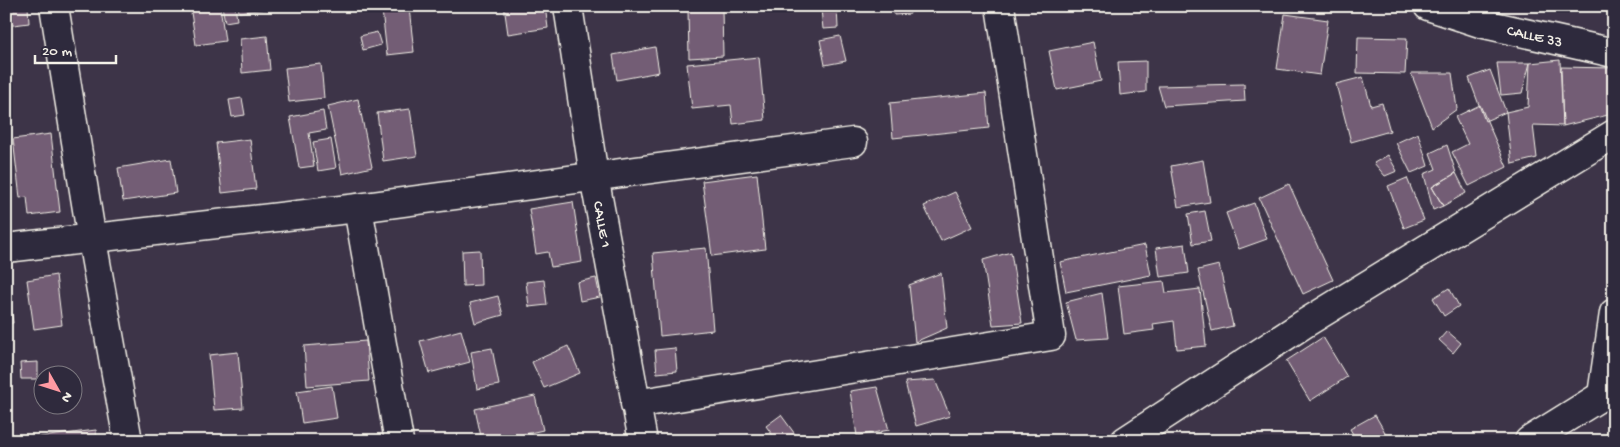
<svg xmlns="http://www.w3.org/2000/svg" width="1620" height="447" font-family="'Gochi Hand',sans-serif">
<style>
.building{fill:#735d74;stroke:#f4f1e8}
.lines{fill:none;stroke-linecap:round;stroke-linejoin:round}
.street-casing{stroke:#f4f1e8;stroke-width:31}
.street{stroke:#2f2a3d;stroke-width:28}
.labels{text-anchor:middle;stroke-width:5;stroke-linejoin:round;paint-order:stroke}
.street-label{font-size:15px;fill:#f4f1e8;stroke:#2f2a3d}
</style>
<rect width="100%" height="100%" fill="#3d3448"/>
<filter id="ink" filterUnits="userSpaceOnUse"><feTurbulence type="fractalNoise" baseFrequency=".02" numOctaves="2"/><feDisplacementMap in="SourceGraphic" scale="10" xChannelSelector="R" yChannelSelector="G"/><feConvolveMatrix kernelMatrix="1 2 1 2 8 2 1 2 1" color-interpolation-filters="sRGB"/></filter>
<g filter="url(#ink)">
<path class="building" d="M6 6H28L29 23 6 26Z
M190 6H220L225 41 196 45Z
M222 6H235L237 20 225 22Z
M238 6H268L269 9 239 12Z
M504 6H545L548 28 508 34Z
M893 6H909L910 14 894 15Z
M1581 6H1614V12L1581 10Z
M837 7 838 28 823 29 821 9Z
M409 8 414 52 387 55 382 10Z
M722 9 723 56 689 58 688 10Z
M1285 14 1328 20 1320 75 1277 69Z
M377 32 381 45 363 50 360 36Z
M267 36 270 70 242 73 240 39Z
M840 36 846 61 825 65 820 40Z
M1358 37 1407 38 1405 74 1357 73Z
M1093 42 1101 81 1057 90 1049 51Z
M655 47 659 72 617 80 613 55Z
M759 57 765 120 733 124 731 105 692 109 687 64Z
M1560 60 1563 126 1533 125 1537 158 1512 164 1506 112 1528 107 1530 63Z
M1146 61V92L1120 95 1118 62Z
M1497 63H1530L1522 93 1501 95Z
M321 64 324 98 289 102 285 68Z
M1561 67 1612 68 1608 115 1563 126Z
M1490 70 1506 112 1485 121 1469 78Z
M1411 73H1452L1457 109 1432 127Z
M1363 77 1371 106 1382 103 1390 131 1351 142 1336 84Z
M1244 84 1245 101 1164 106 1158 86Z
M986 93 989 128 893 138 890 103Z
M242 98 245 115 232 117 229 100Z
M358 99 372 167 342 174 328 106Z
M1480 105 1507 167 1469 186 1452 152 1468 144 1455 117Z
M410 109 417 156 383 161 377 113Z
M323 111 326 130 309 133 314 166 299 168 290 117Z
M1418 133 1428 166 1411 173 1396 143Z
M51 134 60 212 29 216 27 197 20 198 13 139Z
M250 139 256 189 222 193 216 143Z
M331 139 336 168 318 171 313 142Z
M1447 145 1456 173 1432 187 1443 206 1433 210 1424 174 1436 169 1430 153Z
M1388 155 1397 171 1385 176 1374 163Z
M171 159 176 193 123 201 118 168Z
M1203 160 1210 202 1178 207 1171 166Z
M1456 173 1466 193 1443 206 1432 187Z
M757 174 765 249 712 256 702 181Z
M1407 178 1424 220 1404 228 1388 186Z
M1289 184 1333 280 1303 294 1259 198Z
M955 192 972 227 941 241 924 206Z
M573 202 582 262 551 267 548 252 536 254 529 209Z
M1254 203 1267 239 1239 249 1226 213Z
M1205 211 1211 241 1193 244 1188 214Z
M1185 244 1189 273 1160 277 1156 248Z
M1145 245 1151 275 1066 292 1060 262Z
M706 248 713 330 660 336 653 253Z
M480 250 481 285 463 286 462 251Z
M1011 252 1022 323 993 325 983 260Z
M1219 265 1233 326 1212 331 1198 270Z
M941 273 947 328 915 342 909 285Z
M56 275 62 325 34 329 27 280Z
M596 278 600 297 580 301 577 282Z
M544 280 547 305 529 307 526 282Z
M1164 281 1166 293 1200 289 1206 346 1177 349 1174 321 1153 324 1154 330 1124 334 1118 286Z
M6 288H8L13 323 6 324Z
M1449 288 1459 306 1444 316 1433 298Z
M1102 293 1108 338 1076 340 1066 302Z
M498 296 503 315 475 323 470 303Z
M461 330 470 362 429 373 420 341Z
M1447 331 1461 343 1453 353 1439 340Z
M1323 337 1347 377 1310 401 1286 361Z
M366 341 369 381 307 386 304 346Z
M568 346 580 373 544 388 532 362Z
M492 348 499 385 477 389 471 352Z
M675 348 677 371 657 373 655 350Z
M238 352 243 408 214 410 209 355Z
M38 362V379H21L20 363Z
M935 380 950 416 916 426 905 382Z
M332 386 337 418 302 423 297 391Z
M877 387 889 430 857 436 850 391Z
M535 396 543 430 495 441H482L475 409Z
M781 415 800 441H777L766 426Z
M1375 415 1390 441H1357L1350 429Z
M96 430 97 441H26L25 439Z"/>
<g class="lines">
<defs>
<g id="street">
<path d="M54 6 92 240 128 441"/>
<path id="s1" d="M568 6 594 176 643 441"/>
<path id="s2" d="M1428 6 1480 23 1614 53"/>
<path d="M358 208 399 441"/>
<path d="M6 248 358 208 853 142"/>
<path d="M1602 395 1614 313"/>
<path d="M635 404 1051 336 1000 6"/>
<path d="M1125 441 1307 322 1614 134"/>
<path d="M1529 441 1614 388"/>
</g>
</defs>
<use href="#street" class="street-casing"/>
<use href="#street" class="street"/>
</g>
</g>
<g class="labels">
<g class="street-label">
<text dy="5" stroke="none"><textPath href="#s2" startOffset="111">CALLE 33</textPath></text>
<text dy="5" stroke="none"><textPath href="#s1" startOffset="221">CALLE 1</textPath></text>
</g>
</g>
<rect width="1620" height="447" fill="none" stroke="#2f2a3d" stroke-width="25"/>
<rect x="12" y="12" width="1595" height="422" fill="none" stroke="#f4f1e8" stroke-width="2" filter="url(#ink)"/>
<g transform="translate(58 390) rotate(129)"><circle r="24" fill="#2f2a3d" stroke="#7e7a81"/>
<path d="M0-4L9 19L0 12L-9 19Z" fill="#ff9aa2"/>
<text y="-8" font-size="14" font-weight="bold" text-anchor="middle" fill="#f4f1e8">N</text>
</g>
<path d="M35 55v8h81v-8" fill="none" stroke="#f4f1e8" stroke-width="2.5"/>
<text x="42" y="55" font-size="15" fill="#f4f1e8" stroke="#2f2a3d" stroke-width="4" paint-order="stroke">20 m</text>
</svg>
